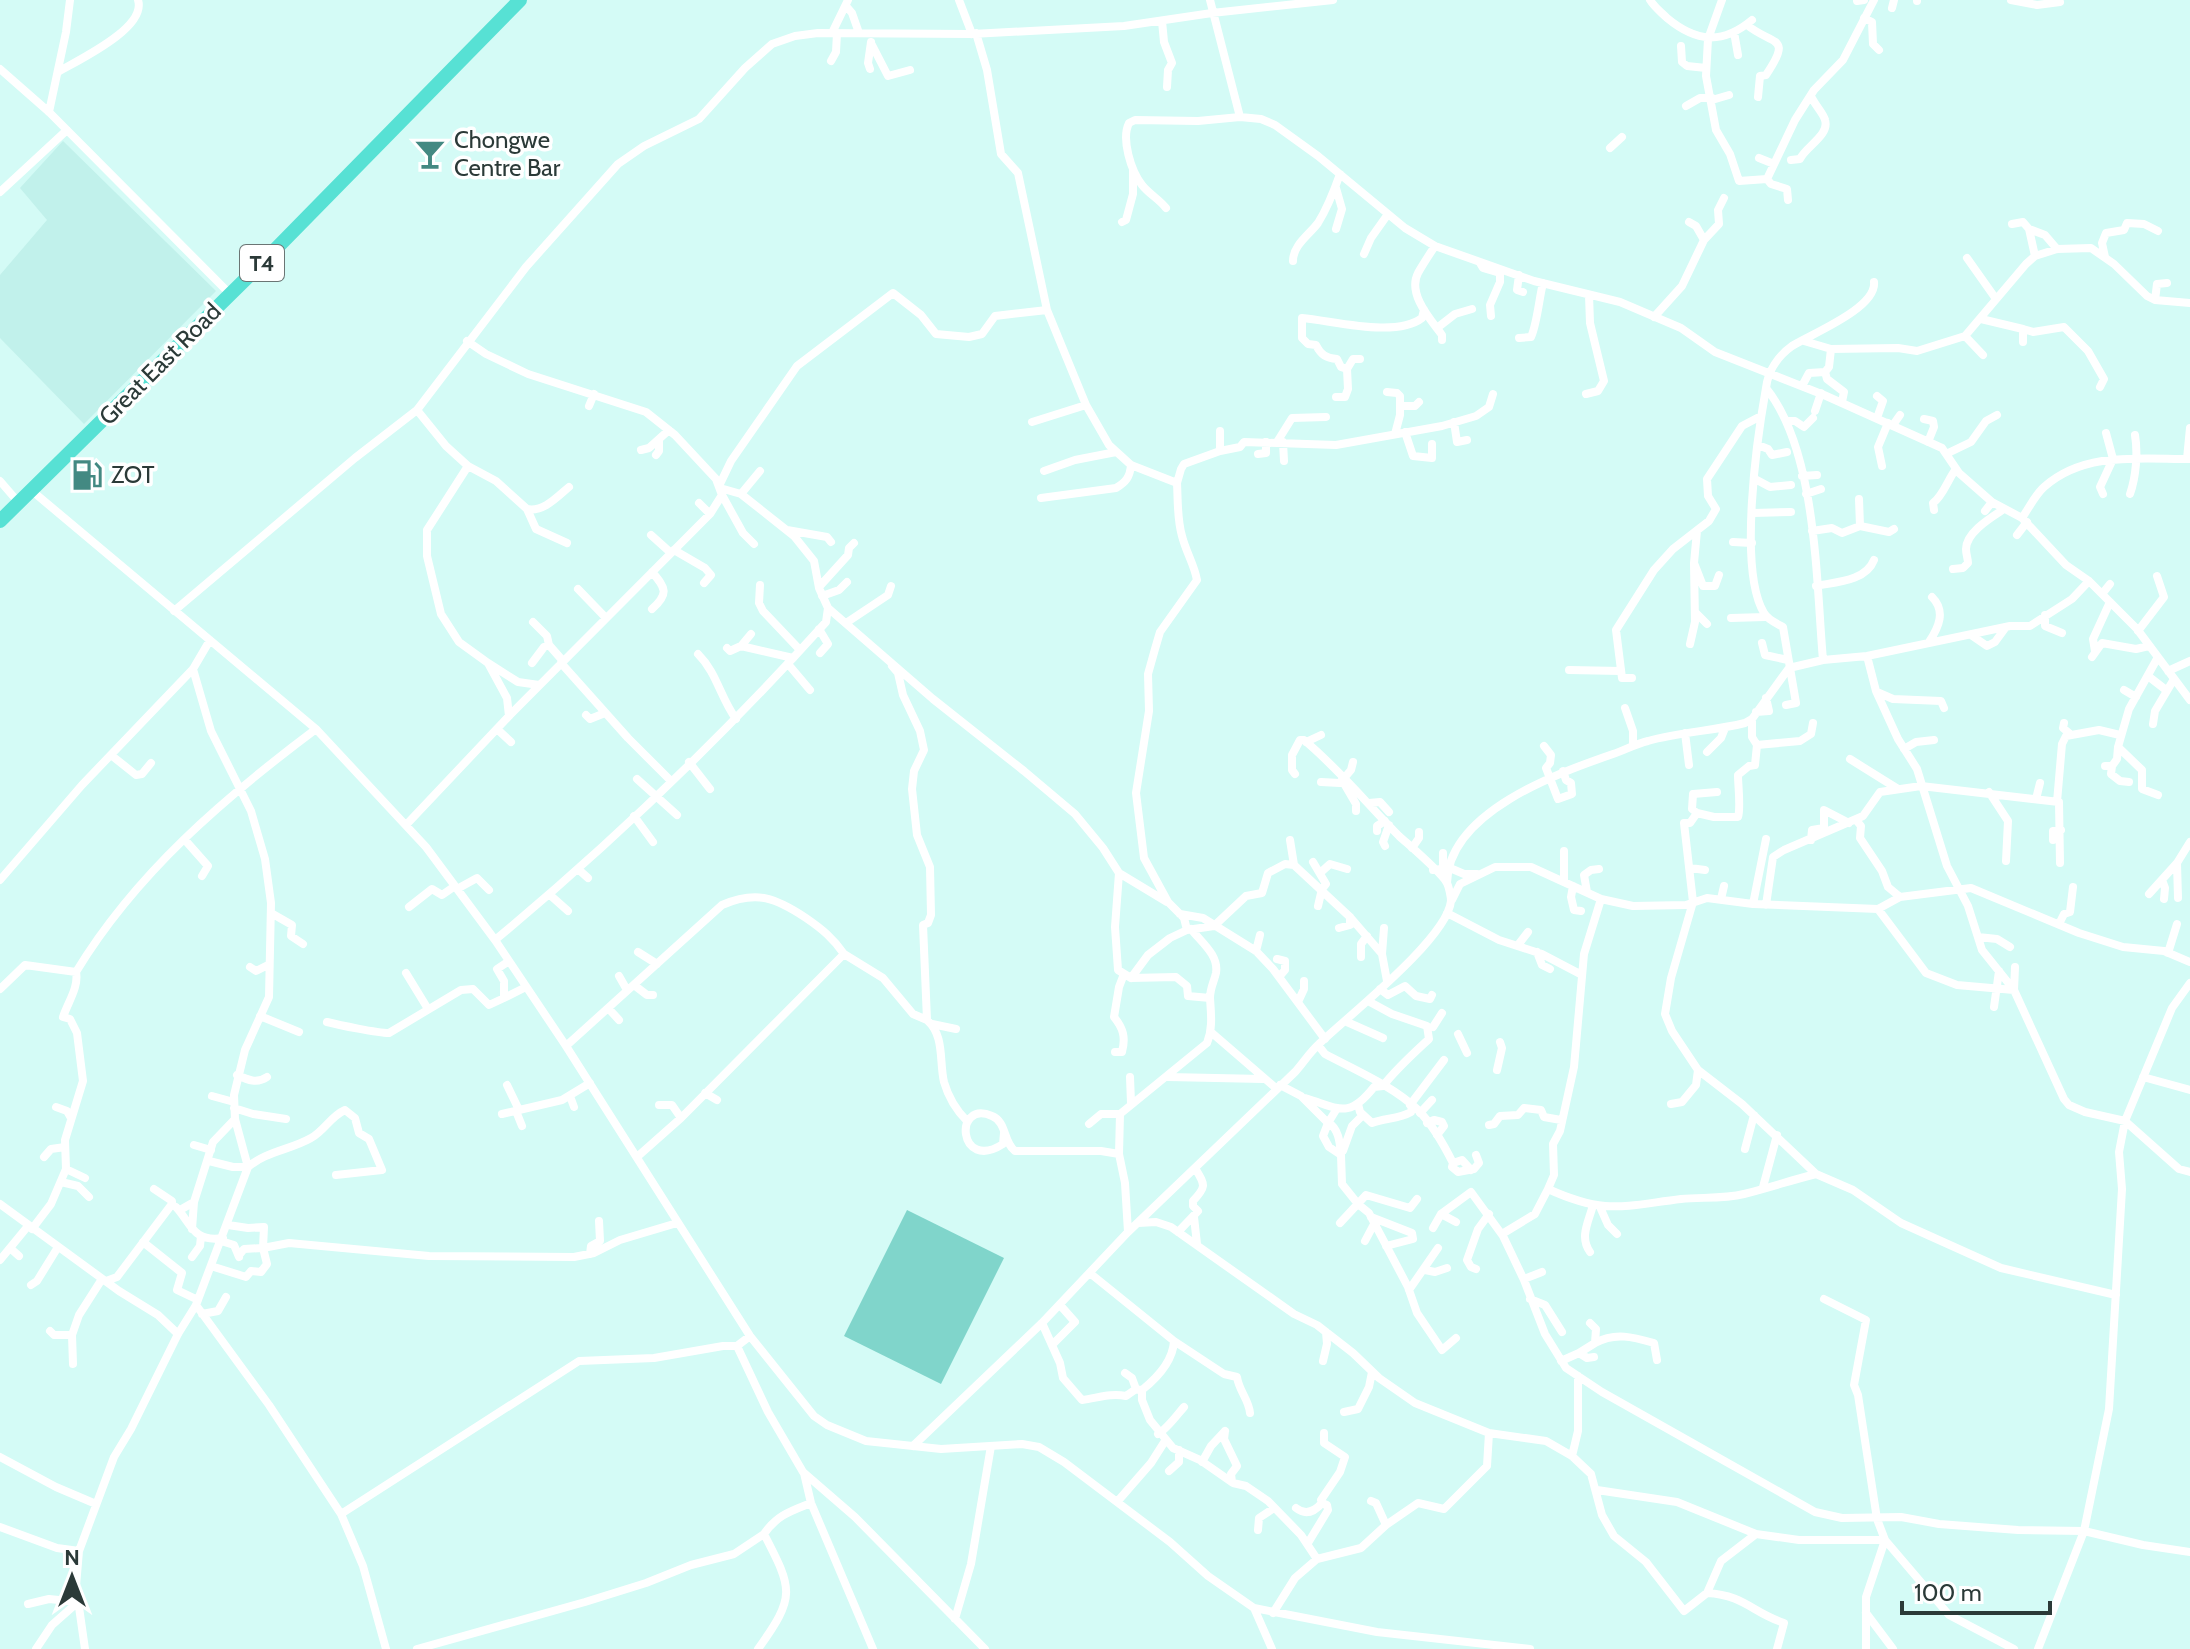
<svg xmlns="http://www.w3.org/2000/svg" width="2190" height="1649" font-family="Cabin,sans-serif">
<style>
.built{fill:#c1f1eb}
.park{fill:#80d5cb}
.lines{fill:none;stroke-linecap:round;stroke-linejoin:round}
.street{stroke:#fff;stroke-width:8}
.highway{stroke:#57e1d4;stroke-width:14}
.labels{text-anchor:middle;stroke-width:7;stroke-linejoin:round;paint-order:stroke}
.shield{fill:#fff;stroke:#6b7574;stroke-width:2}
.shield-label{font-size:22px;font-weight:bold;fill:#2b3a38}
.poi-label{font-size:24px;fill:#2b3a38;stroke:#fff;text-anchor:start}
.street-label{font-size:24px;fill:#2b3a38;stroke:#fff}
</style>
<rect width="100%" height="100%" fill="#d4fbf6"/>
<path class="built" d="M63 141 216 291 84 424 0 338V275L47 220 20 188Z"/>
<path class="park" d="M907 1210 1004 1258 941 1384 844 1336Z"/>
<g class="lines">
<path class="street" d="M959 0 972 34
M1210 0 1240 117
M1650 0C1655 8 1660 11 1667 18 1696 42 1722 45 1752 20
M1722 0 1708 39 1706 76 1716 130 1730 154 1739 181 1767 179 1795 120 1814 90 1843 60 1874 0
M1917 0V1
M2011 0 2037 5 2060 2
M1857 1 1864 0
M846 6 852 13 859 33
M1892 8 1894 0
M1864 18 1872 22 1873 44 1879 50
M1162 21 1164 42 1172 63 1168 70 1167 87
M1747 25C1773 46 1793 35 1766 75L1760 76 1758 97
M1734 32 1738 55
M832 33 848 0
M976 33 987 70 1001 154 1018 173 1047 310 1086 405 1109 445 1131 465 1177 483C1178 501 1177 519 1182 536 1186 552 1194 564 1197 580L1160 632 1155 649 1148 674 1149 711 1136 793 1144 858 1168 902 1184 918 1187 930
M871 43 888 76 910 70
M1681 46 1682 62 1687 66 1706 68
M831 61 836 52 837 33
M0 69 49 112 230 294
M870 69 868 63 871 42
M58 72C78 60 147 28 138 0
M1712 100 1729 95
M1686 106 1700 98H1712
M49 112 66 32 70 0
M1610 148 1622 137
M1759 158 1774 164
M1791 160 1800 159C1805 147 1830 135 1825 120 1824 114 1814 104 1811 96
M1767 179 1771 184 1787 189 1788 200
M1336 188 1342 209 1336 229
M0 192 67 130
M1166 208C1159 199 1149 194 1142 185 1131 171 1121 139 1129 123L1135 120 1198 121 1240 117 1261 119 1275 125 1318 156 1405 228 1435 246 1534 281 1620 302 1681 328 1715 352 1824 395 1942 448 1959 473 1992 502 2022 518 2066 565 2089 581 2137 629 2190 700
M1122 222 1126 220 1133 194V170
M1689 222 1696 226 1704 240
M2012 224 2023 222 2029 229 2035 256
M2029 229 2045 235 2057 249
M1435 246C1429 255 1423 264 1418 273 1407 294 1431 320 1442 335V340
M1364 254 1371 238 1388 214
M2105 257 2102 243 2106 233 2124 230 2127 223 2144 224 2158 231
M1967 258 1996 299
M1293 261C1293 245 1309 235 1318 223 1328 207 1334 191 1340 174
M1480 263 1483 268 1500 273V282L1490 305 1491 316
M1519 275 1517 290 1523 292
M2155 300 2157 284 2167 283
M1654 317 1682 286 1704 240 1719 224 1718 210 1724 198
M1981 319 2023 329V342
M1437 328 1455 314 1472 309
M2023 329 2033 332 2064 327 2088 351 2104 379 2100 387
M1965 336 1983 355
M1519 338 1531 337C1537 324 1539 299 1543 283
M1804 341 1831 349 1898 348 1917 351 1965 336 2026 264 2035 256 2057 249 2091 248 2114 264 2147 296 2155 300 2190 303
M1347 369 1353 359H1360
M1825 372 1827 379 1844 392 1842 402
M1802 386 1809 373 1825 372 1829 367 1831 349
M1766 388C1757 438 1738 570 1764 613 1768 620 1776 623 1783 627L1796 703 1786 705
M1387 392 1397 393 1400 396V415L1395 434
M1586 394 1598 391 1604 381 1590 323 1589 295
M1877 396 1883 401 1877 418
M1336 397H1345L1348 389 1347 369 1341 367 1337 359C1326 358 1321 355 1316 345L1308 344 1302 338V318C1335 321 1396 338 1422 318L1424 310
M589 406 594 394
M1400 406H1415L1419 402
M417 410 446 446 468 466 427 530V556L441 614 459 642 488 663 507 698 509 716
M1815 411 1821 393
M1924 419 1933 421 1934 427 1928 442
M1788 421H1795L1804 427 1813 418
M1032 422 1086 405
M1454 422 1457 442 1467 440
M1893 425 1900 415
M1405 432 1413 456 1432 458V444
M1277 442 1292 418 1326 417
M1283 442 1284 461
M1758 445 1768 449 1772 455 1787 452
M641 450 649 448 669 430
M1220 451 1240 447 1244 442 1336 445 1442 426 1476 416 1489 407 1493 394
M1258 454 1266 453V442
M1946 454 1971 442 1986 421 1997 415
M656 455 659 451V441
M2187 459 2190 428
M468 466 496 481 527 509 536 529 567 543
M1882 466 1878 447 1888 423
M1044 471 1075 460 1116 452
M1802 476 1817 475
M1755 479 1770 487 1791 485
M0 481 19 503
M1177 483 1181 469 1184 464 1220 451V431
M720 484 731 461 797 366 893 293 921 315 936 334 969 337 982 334 995 316 1047 310
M720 488 741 494 794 536 814 561 819 588 828 608 933 699 1024 771 1075 814 1103 848 1119 873 1167 902
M31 490 316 729 426 847 495 940 566 1046 750 1336 814 1416 827 1425 866 1441 941 1449 1022 1444 1039 1447 1064 1462 1170 1542 1208 1576 1254 1608 1377 1632 1530 1649
M741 494 760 471
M1806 494 1821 489
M2103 494 2100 487 2113 459 2106 433
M2130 494C2136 477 2138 453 2135 435
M722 495 743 533 754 544
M1041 498 1116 488C1126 482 1130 477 1131 465
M699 503 710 514
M527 509C544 512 557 497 569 487
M1934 510 1933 503C1943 496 1948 479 1956 469
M1985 511 1992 502
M1753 513 1791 512
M2022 518C2029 508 2035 495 2044 487 2084 451 2141 459 2190 459
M1860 526 1889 532 1894 529
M787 530 827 537 831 542
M1697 531 1694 563 1703 586H1715L1719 575
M1812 531 1832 528 1842 533 1860 526 1859 499
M651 535 671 553
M2017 535 2027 522
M1733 542 1752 543
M674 550 705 568 711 575 704 583
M1953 569 1963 568 1968 563C1968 559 1966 554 1966 549 1966 532 1992 517 2004 509
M652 572C666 588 669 594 652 609
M760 585 759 603 763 611 800 650
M1816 586C1836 582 1866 581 1874 560
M819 587 848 555 849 548 854 543
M578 589 606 618
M2102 594 2110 584
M822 596 839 590 847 582
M174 611 355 458 417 410 526 267 618 164 644 146 699 119 745 68 772 44 795 36 818 33 972 34 1124 26 1212 13 1333 0
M1696 613 1707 624
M2045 615V626L2062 633
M1731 618 1765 617
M533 622 547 636 549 645
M846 623 888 595 891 586
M819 629 828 644 820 653
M2138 631 2164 597 2157 576
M1971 635 1987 646 1995 642 2006 627
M1929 642C1939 627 1946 611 1932 597
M1762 643 1765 655 1788 660
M1690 644 1695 622 1694 563
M741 646 751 634
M727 648 730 651 741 646 793 658
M2095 651 2093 639 2110 602
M698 654C717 673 720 697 736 719
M1867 656 1876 691 1898 739 1917 769 1947 866 1968 906 1982 950 2014 990 2064 1099 2069 1105 2085 1112 2125 1121 2179 1169 2190 1172
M2092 657 2102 643 2136 649 2149 646
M2158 657 2129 709 2118 747 2142 770V789L2158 795
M1823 660C1816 581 1817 451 1766 388 1768 371 1778 356 1792 346 1811 334 1877 308 1874 282
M488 663 518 682 539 685
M532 663 544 647 549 645 563 661
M561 663 628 738 670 780
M788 664 810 690
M892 666 898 673 903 695 920 731 924 750 914 771 912 789 917 835 930 867 931 915 928 923 923 925 927 1020C945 1036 939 1061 944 1082 948 1096 957 1111 967 1121
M1569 670 1621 671
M2168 671 2190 661
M2148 676 2166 690
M1632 678H1622L1616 630 1654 570 1673 549 1709 521 1716 509 1708 496 1707 479 1742 426 1761 416
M2124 690 2136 697
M1877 692 1893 699 1941 701 1944 708
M1625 708 1633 731V745
M1756 712 1769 711 1766 698
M586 715 590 719 605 713
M1752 719V737L1757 745 1800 741 1811 734 1813 723
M2064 723 2063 728 2069 733
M2153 724 2155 711 2174 679
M497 729 511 742
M1685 733 1689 765
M1306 742 1321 735
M1757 745 1755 765 1749 766 1738 775C1738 786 1741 808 1738 817H1714L1697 813 1690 823H1684L1693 902 1671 978 1665 1014 1672 1031 1698 1070 1742 1104 1816 1174 1853 1190 1901 1223 2001 1268 2116 1295
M1544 746 1551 755 1550 763 1546 768 1558 799 1572 794 1571 783 1566 780 1563 771
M1904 749 1916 742 1934 740
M1707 752 1721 738 1725 728
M111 755 136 775 142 774 151 763
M1850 759 1898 789
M689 762 710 789
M2105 766H2112L2117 759 2118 747
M2112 766 2111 774 2120 781 2129 782
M637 779 677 815
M1342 780 1356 804V811
M1321 782 1340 783 1351 770 1353 762
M1989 792 2008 821 2006 861
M2036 799 2040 783
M2057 802 2062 744 2066 736 2099 730 2120 735
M1369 803 1380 802 1389 812
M1697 813 1692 809 1693 794 1717 792
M634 816 653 842
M1856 820 1861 826 1860 838 1882 871 1888 887 1900 897
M406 825 509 716 710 514 722 495 716 479 675 435 646 412 528 374 486 354 467 341
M1377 831V826L1385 821
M185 840 208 866 202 876
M1290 840 1294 865
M1811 840 1812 830 1824 828V810L1849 823
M2053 840V831L2061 830
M1385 846 1383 842 1389 825
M1412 848 1419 838V832
M1564 851V882
M1313 862 1326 884 1322 889 1318 906
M1443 868V853
M1690 868 1705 870
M578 869 588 878
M1433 870 1450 868 1464 874H1477
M1119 873 1115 927 1118 970 1131 978 1176 977 1187 986 1188 996 1210 998C1211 1014 1213 1028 1207 1043L1120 1114 1119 1154
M1320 873 1330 864 1347 869
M0 880 82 785 193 669 210 640
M2162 880 2165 888 2164 899
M1447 883C1448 812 1558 773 1613 754 1625 750 1635 744 1648 741 1680 732 1713 731 1745 723L1752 719 1789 668 1823 660 1867 656 2010 626H2030L2072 599 2089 581
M1573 886 1571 897 1574 910 1581 911
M457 889 477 878 489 890
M1587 892 1584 875 1591 870 1599 869
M2149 894 2177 863
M550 895 568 911
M2178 898 2177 863 2190 842
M1721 899 1724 886
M1452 900 1460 884 1495 867H1531L1601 899 1633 906 1686 905 1707 898 1753 904 1878 909 1900 897 1971 888 2079 933 2123 947 2164 951 2190 962
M1753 904 1766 839
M1766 905 1773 857 1784 850 1863 816 1880 792 1921 786 2059 802 2060 863
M409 907 432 889 442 895 455 886
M1878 909 1926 973 1957 985 2014 990
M271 913 292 925 291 936 303 944
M1447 913 1499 940 1542 954 1582 975
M1180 914 1203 918 1256 951 1273 969 1325 1039
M2059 924 2064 914 2070 912 2073 887
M1339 928 1350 925V917
M1191 929C1201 942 1219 955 1216 973 1214 982 1210 988 1210 998
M1978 937 1997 939 2010 947
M495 940C612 843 724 735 826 622L828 608
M1518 945 1528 932
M1256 951 1260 935
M638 952 657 964
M1537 952 1542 965 1550 969
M2168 953 2177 924
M844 954 883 978 913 1014 927 1020
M1382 954 1384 928
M1361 957V944L1367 936
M1277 959 1285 961V970L1279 977
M250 967 256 971 268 965
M406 973 428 1009
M619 976 627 990
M1131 978 1148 955 1170 938 1187 930 1214 926 1246 896 1262 893 1268 873 1285 864 1294 865 1350 917 1382 954 1387 981
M634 985 647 995H653
M0 989 25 965 76 972C136 873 224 798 316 729
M1380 989 1388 995 1405 986 1416 996 1430 999 1432 995
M2014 990 2015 967
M504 998 526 987
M1298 1002 1304 989V981
M1994 1007 1999 971
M608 1008 619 1020
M260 1016 299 1032
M327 1022C339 1025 377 1033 389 1033L461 990 473 989 489 1005 504 998V981L497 969 509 961
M1347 1022 1383 1038
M932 1024 956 1029
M1433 1027 1442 1013
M1212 1033 1277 1089
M1458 1034 1467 1053
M1318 1045 1325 1054C1355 1070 1393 1086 1418 1110 1433 1125 1444 1145 1453 1163L1462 1160 1471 1170
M566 1046 722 905C757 890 776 898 806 918 822 929 833 938 844 954L681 1118 637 1157
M1115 1052H1122C1126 1037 1123 1028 1114 1017L1119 987 1124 974
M1497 1070 1502 1048 1500 1042
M237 1075C248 1080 257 1084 267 1077
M1130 1077 1131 1103
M1168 1077 1263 1079
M2143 1077 2190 1090
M507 1085 519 1110
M1280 1085 1301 1096 1328 1123 1323 1136 1329 1147 1341 1155 1342 1184 1358 1204 1369 1213 1408 1287 1417 1313 1442 1350 1456 1338
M705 1093 717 1100
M212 1096 234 1102
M570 1096 574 1107
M1305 1098C1339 1108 1348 1120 1374 1087L1383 1086C1396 1069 1415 1052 1429 1039L1427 1026 1392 1014 1368 1001
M1358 1104 1360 1112 1372 1123C1385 1118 1399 1119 1411 1112L1412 1106
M1671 1104 1682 1102 1696 1085 1698 1070
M659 1105H672L681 1118
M1410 1105 1444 1060
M56 1107 67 1111 71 1118
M234 1108 253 1114 286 1119
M1336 1110 1328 1123C1339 1128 1340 1144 1341 1155
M516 1111 522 1126
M1420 1113 1432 1100
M502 1114 562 1100 590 1083
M1427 1123 1434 1120 1442 1122 1444 1126 1437 1135
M1089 1124 1101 1114H1120
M1489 1125 1494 1124 1500 1116 1518 1115 1524 1108 1541 1110 1544 1117 1561 1120
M194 1145 211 1150
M1745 1149 1754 1115
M1343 1151 1352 1126 1363 1115
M44 1157 51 1149 65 1147
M209 1161 233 1167H248C267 1151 290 1150 311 1138 324 1131 331 1116 345 1110L355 1118 359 1133 369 1139 382 1170 336 1175
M1453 1163 1452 1167 1458 1172 1474 1169 1479 1163 1476 1155
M66 1169 85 1178
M61 1182 78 1186 89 1197
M1763 1187 1777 1135
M1548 1189 1554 1175 1553 1144 1560 1131 1574 1067 1584 954 1601 899
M0 1204 119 1291 158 1315 178 1334
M176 1207C191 1223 193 1243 223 1238
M1600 1207 1608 1225 1617 1234
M180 1210 194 1202 213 1142 235 1119
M1194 1217 1197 1244
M1371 1217 1412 1233 1413 1239 1386 1246
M1456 1222 1441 1214 1471 1192 1503 1236 1524 1280 1545 1334 1566 1368 1602 1392 1815 1512 1842 1518 1901 1517 1939 1524 2018 1530 2084 1531 2143 1545 2190 1552
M1138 1223 1156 1222 1171 1227 1294 1314 1317 1325 1353 1353 1379 1378 1415 1403 1489 1433 1546 1441 1572 1456 1591 1474 1602 1515 1614 1536 1646 1562 1684 1611 1707 1593 1721 1561 1756 1534
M1340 1223 1366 1195 1410 1208 1417 1199
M228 1225 248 1228 264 1227 263 1248 289 1243 429 1256 574 1257 594 1253 620 1240 677 1223
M1433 1228 1441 1214
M32 1229 51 1204 66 1169 65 1140 83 1081 77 1033 70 1019 63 1017C68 1002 79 987 76 972
M192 1229 194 1202
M1128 1232 1295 1072C1303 1063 1310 1052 1319 1044 1348 1016 1447 939 1451 901 1451 897 1449 887 1447 883 1441 872 1410 846 1399 836 1367 804 1339 769 1304 740H1300L1292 755V770L1295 774
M1178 1232 1198 1211 1193 1206V1201C1207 1186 1205 1185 1195 1168
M1502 1234 1535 1214 1548 1189C1605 1215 1623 1206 1681 1199 1702 1197 1723 1199 1744 1194 1768 1188 1792 1180 1816 1174
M221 1241 234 1245 239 1257
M1365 1241 1374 1224
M143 1242 182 1273 177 1290 198 1300
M10 1248 19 1256
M1590 1252C1579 1237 1589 1221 1593 1205
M590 1254 591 1246 600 1241 599 1221
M192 1257 200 1246 201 1236
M0 1260 28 1226
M211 1266 246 1277 251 1271 261 1272 267 1264 263 1248 244 1249 240 1254
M1476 1269 1471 1267 1467 1260 1478 1229 1489 1214
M1425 1270 1435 1272 1447 1268
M1091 1274 1174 1341C1173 1361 1157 1378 1142 1390
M1524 1279 1542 1272
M106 1281 117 1277 172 1204V1201L154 1189
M31 1285 37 1281 58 1247
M1409 1290 1438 1248
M1530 1299 1545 1305 1562 1332
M1824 1299 1866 1320 1854 1385 1858 1395 1877 1519 1885 1540 1949 1615 2014 1649
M196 1305 269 1405 341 1514 579 1361 654 1358 723 1346H737
M202 1314 218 1311 226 1297
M1042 1323 1060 1363 1063 1378 1082 1400C1098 1398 1110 1393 1126 1396L1136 1389
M50 1331 54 1335H72
M750 1336 737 1346 768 1412 803 1472 855 1517 985 1649
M1051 1341 1054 1343 1075 1322 1060 1305
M1174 1341 1224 1374 1237 1377C1239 1391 1249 1400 1250 1413
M1595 1343C1615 1332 1633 1337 1654 1343L1657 1360
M1579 1353 1595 1343 1596 1329 1590 1323
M1323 1361 1327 1344 1326 1332
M1561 1361 1579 1353 1587 1358 1594 1357
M73 1364 72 1335 79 1315 102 1279
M1125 1373 1132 1378 1136 1389 1142 1390V1400L1150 1420 1173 1448 1200 1460 1233 1483 1246 1486 1268 1501 1301 1535 1317 1559
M1344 1412 1358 1409 1369 1387 1372 1372
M1225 1431 1224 1439 1237 1466 1231 1474 1232 1482
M1158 1434C1167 1429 1177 1415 1184 1407
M913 1446 1042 1323 1128 1232 1125 1183 1119 1154 1101 1151H1015C1003 1142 1007 1122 992 1116 953 1099 958 1173 1003 1144L1004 1133
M1572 1456 1578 1431V1376
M0 1457 56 1487 96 1504
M1202 1462 1211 1446 1225 1431
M1169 1471 1179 1462V1450
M804 1473 811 1503 873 1649
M1597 1490 1677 1502 1756 1534 1799 1540H1885
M1371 1501 1376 1503 1386 1525
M1117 1502 1151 1463 1165 1441
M1322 1503 1321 1500 1340 1472 1345 1457 1324 1443V1433
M1296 1508C1306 1516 1315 1511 1322 1503L1327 1505 1328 1510 1308 1543
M341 1514 363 1566 386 1649
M0 1527 57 1548 79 1551
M1258 1530 1259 1518 1274 1508
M764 1534C777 1515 791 1511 811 1503
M1707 1593C1744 1595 1753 1613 1784 1623L1777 1649
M28 1604 49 1599 78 1602
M1254 1608 1272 1649
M1273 1613 1295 1578 1317 1559 1361 1548 1386 1525 1418 1503 1444 1509 1487 1466 1489 1433
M1866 1613 1893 1649
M955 1619 971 1564 991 1446
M36 1649 52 1625 78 1602
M85 1649 76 1586 79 1551 114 1457 131 1429 178 1334 196 1305 248 1167 235 1119 234 1095 245 1050 269 997 271 903 265 859 251 811 211 731 193 669
M417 1649 585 1602 646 1583 691 1565 734 1554 764 1534C793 1590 796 1596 758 1649
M1866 1649V1597L1885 1540
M2038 1649 2084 1531 2109 1409 2122 1189 2119 1152 2125 1121 2172 1008 2190 983"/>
<path class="highway" d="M0 521 262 263 520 0"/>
</g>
<defs>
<symbol id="bar-bare" viewBox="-9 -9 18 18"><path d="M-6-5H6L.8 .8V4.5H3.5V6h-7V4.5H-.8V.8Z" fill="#438982" stroke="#fff" stroke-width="2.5" paint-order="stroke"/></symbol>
<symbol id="fuel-bare" viewBox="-9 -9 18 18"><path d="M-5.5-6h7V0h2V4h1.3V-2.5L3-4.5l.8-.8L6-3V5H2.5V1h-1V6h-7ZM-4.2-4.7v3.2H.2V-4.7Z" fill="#438982" stroke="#fff" stroke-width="2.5" paint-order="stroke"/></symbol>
</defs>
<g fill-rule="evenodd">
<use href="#bar-bare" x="408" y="132" width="44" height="44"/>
<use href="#fuel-bare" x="65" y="453" width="44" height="44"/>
</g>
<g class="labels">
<rect class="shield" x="240" y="245" width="44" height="36" rx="6"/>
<g class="shield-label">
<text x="262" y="271">T4</text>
</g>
<g class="poi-label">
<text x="454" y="148">Chongwe<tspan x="454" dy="28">Centre Bar</tspan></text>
<text x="111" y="483">ZOT</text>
</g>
<g class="street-label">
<text transform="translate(160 364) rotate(-45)" y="8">Great East Road</text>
</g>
</g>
<g transform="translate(72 1577)" stroke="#ffffff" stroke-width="6" paint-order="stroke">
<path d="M0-6L14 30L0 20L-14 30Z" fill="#2b3a38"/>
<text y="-12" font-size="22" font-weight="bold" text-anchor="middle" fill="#2b3a38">N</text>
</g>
<path d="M1902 1601v12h148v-12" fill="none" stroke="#2b3a38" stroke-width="4"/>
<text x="1914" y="1601" font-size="24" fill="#2b3a38" stroke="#ffffff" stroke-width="6" paint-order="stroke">100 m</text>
</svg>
